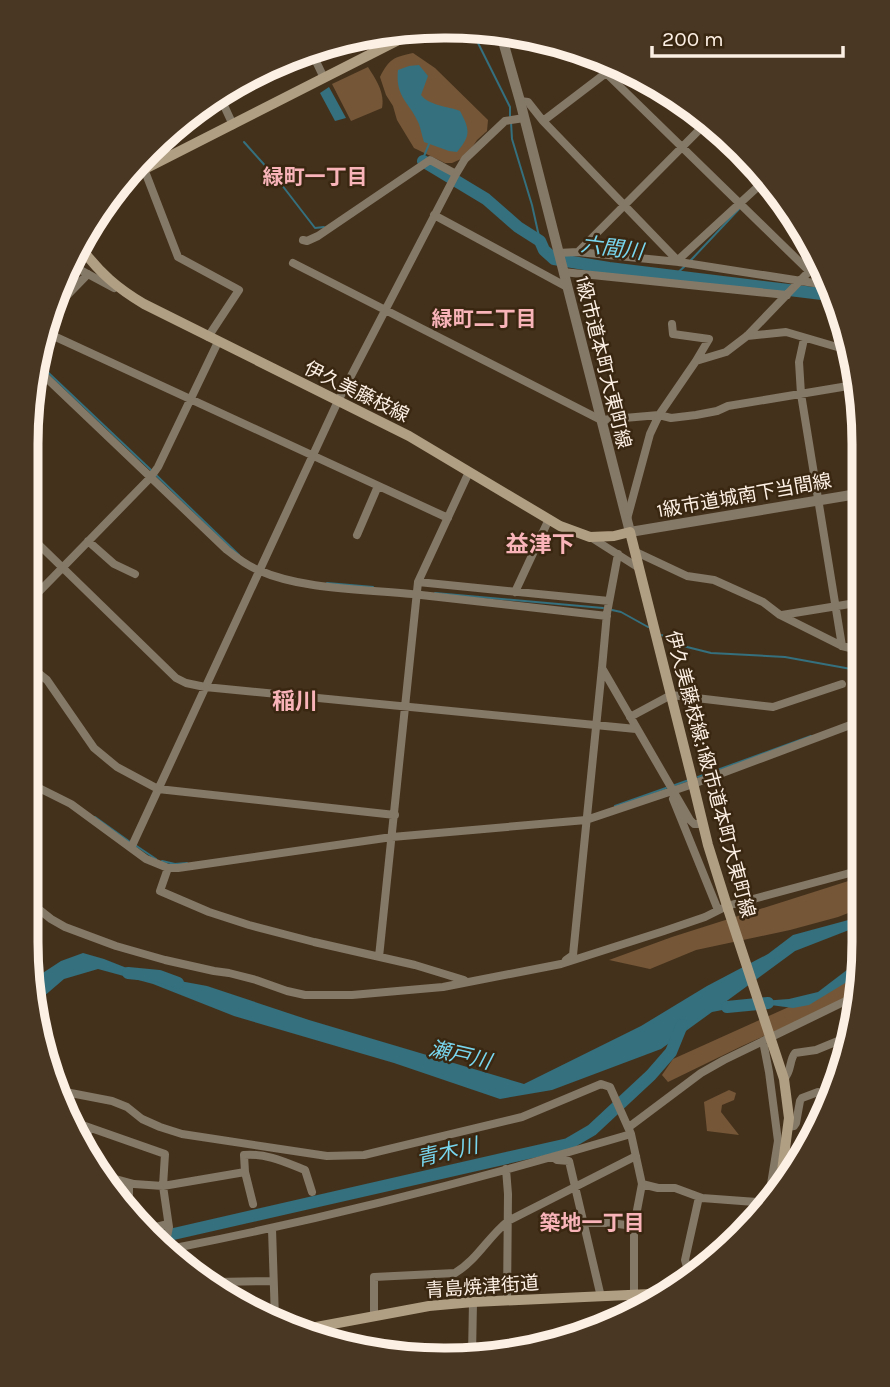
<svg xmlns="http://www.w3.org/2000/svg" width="890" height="1387" font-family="Karla,'Noto Sans JP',sans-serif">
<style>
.green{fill:#755738}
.water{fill:#34707e}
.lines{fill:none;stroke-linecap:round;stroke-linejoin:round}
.stream{stroke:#34707e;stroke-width:2}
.river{stroke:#34707e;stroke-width:12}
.minor{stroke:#847967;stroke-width:8}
.tertiary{stroke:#847967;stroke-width:10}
.secondary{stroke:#b19f83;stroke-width:10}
.secondary-bridge{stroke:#b19f83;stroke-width:10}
.labels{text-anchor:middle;stroke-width:5;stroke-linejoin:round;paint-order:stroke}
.street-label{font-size:19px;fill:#fcefe3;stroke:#3a2712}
.neighbourhood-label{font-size:21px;font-weight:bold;fill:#f8b4b9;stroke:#3a2712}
.water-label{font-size:21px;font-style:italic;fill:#78d7ef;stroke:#3a2712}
.quarter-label{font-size:23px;font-weight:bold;fill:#f8b4b9;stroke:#3a2712}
.rim{fill:none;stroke:#fcefe3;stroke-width:9}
</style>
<rect width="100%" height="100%" fill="#44311c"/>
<path class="green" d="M413 53 435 68 488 120 487 131 477 140 469 152 461 159 452 163H445L414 148 397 120 393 106 386 95 380 77C389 59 394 57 413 53Z
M368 67C376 80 385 92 382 108L351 121 332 84Z
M861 877V908L838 917 790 930 696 950 650 969 609 960 672 937Z
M860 975V993L742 1046 668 1082 662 1075 673 1059Z
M729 1090 736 1093 734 1100 722 1105 721 1112 739 1135 707 1131 704 1102Z"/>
<path class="water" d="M419 65 428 76 421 95C430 106 447 106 460 111 470 130 471 135 457 152L449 151 424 142C422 136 421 130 419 124 410 102 395 98 398 70L409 66Z
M329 87 346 118 335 121 320 93Z
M852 919 861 920V933L849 930 795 951 724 1003 742 1001 743 1006 712 1012 661 1049 552 1090 500 1099 394 1063 234 1016 153 984 98 969 64 979 43 997 35 998 32 980 61 961 83 953 104 959 142 974 207 986 309 1020 524 1084 641 1026 707 986 768 954 793 935Z
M860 960V974L809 1005 793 1008 763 1004 762 1001 789 999 818 992Z"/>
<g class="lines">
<path class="stream" d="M474 35 510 107V116
M511 122 512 139 532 205 540 241
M244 142 278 180 315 228 324 227
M422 161 429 144
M691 260 740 208
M674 276 685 266
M37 362 151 470
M155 474 239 555
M327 583 373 587
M435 593 603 608
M612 610 621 612 648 627
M662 635 679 645 711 653 785 657 862 671
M698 777 811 736
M675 785 689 780
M615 806 666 788
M95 817 130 842
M135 845 156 859
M162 861 175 864 187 863"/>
<path class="river" d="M423 161 486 199 518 227 540 241 544 250 554 259 609 268 830 295
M128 973 159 976 178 983
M727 1007 768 1003
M156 1238 568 1144 592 1130 651 1075 671 1052 682 1025"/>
<path class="minor" d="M545 44 546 45
M313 55 324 78
M221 99 233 125
M520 101 528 102 543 121 679 262
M543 121 606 73 809 271
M141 161 178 257 239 290 208 337
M434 215 567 287
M303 240 307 241 318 236 430 160 456 174
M578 252 707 122
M558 253 578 252 679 262 827 285
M678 260 762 183
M293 263 601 420 659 415 671 418 696 415 717 411 728 406 854 385
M71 265 114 288
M563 272 787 295
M51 312 88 274
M672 324 673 334 709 339 696 361
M45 332 448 518
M747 336 786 332 844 349
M804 339 799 362 801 394 842 646
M36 368 227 550C237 558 246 565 258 570 305 591 370 589 421 595 483 602 545 609 607 616
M627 519 650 434 659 415 696 361 726 352 747 336 820 260
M29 535 176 678 186 683 205 687 636 729
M357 535 378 486
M592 538 639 568
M88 541 114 564 135 574
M636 552 687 576 714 580 763 602 780 615 842 646 862 651
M618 554 607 613 602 668 690 820 694 824H703
M418 582 609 601
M515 592 549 519
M28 603 150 478 158 467 218 342
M782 615 862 602
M28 665 47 680 94 748 117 767 158 789 395 815
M630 717 671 695 773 707 842 684
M27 782 71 804 146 859 168 868 160 891 209 912 249 925 314 942 415 965 464 980
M673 799 718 910
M131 848 338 401 456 174 465 159 505 121 524 118
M168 868H178L392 837 586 820 693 784 861 721
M27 900 51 919 65 927 116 946 165 960 214 971 229 973 256 980 287 991 305 995H352L443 987 561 964 664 931 705 917 727 906 861 870
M379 957 418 582 469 472
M566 960 573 955 602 668
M763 1041 769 1072 778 1141 768 1203
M784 1079C792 1071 789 1060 795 1053L816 1050 850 1036
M55 1090 112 1101 127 1107 142 1119 160 1127 182 1134 327 1156 364 1155 522 1117 601 1084 610 1087 631 1134 642 1184 634 1226V1296
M71 1121 165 1154 163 1186 169 1227 165 1247
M629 1127 701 1073 724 1060 860 994
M788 1127 794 1126 796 1123 800 1101 802 1098 818 1092 828 1100 832 1101
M82 1145 90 1128
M553 1157 557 1160 569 1161 601 1297
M506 1169 508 1194 507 1301
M97 1174 134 1184 163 1186 245 1172
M642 1184 658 1188H675L702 1198 769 1203
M253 1204 245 1172 244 1155C266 1153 285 1162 305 1170L312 1192
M129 1209V1183
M583 1223H610L634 1226
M148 1229 168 1224
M272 1229 275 1319
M173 1256 180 1247C332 1217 483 1178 631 1134
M688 1281V1270L685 1260 699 1197
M209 1284 216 1282 273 1281
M374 1315V1277L455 1273C477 1260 488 1237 508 1221L636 1156
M472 1355 473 1302"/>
<path class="tertiary" d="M502 38 520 101 630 532 863 493"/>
<path class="secondary" d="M123 180 422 28
M81 248C100 273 117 288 144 304L409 436 560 526 590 537 614 536 630 532 693 783
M728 909 784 1079 789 1118 780 1186
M295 1331 429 1306 473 1302 672 1293"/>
<path class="secondary-bridge" d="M693 783 708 845 728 909"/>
</g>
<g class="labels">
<g class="street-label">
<text transform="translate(604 362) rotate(76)" y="7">1級市道本町大東町線</text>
<text transform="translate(357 391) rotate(26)" y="7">伊久美藤枝線</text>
<text transform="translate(744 495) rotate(-10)" y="7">1級市道城南下当間線</text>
<text transform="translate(711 774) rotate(75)" y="7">伊久美藤枝線;1級市道本町大東町線</text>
<text transform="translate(482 1286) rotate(-4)" y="7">青島焼津街道</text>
</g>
<g class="neighbourhood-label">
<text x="315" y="184">緑町一丁目</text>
<text x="484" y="326">緑町二丁目</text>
<text x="592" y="1230">築地一丁目</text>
</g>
<g class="water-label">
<text transform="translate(612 248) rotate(7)" y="7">六間川</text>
<text transform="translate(460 1055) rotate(13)" y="7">瀬戸川</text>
<text transform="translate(447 1152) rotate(-13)" y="7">青木川</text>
</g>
<g class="quarter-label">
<text x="540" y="552">益津下</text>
<text x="295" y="709">稲川</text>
</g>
</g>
<path d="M0 0H890V1387H0ZM444 38H446A406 406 0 0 1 852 444V942A406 406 0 0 1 446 1348H444A406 406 0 0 1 38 942V444A406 406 0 0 1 444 38Z" fill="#4a3723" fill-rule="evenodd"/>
<path class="rim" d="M444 38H446A406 406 0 0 1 852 444V942A406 406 0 0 1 446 1348H444A406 406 0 0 1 38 942V444A406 406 0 0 1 444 38Z"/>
<path d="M652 46v10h191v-10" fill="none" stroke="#fcefe3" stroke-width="3.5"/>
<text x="662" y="46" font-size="21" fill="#fcefe3" stroke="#3a2712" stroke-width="5" paint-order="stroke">200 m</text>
</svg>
